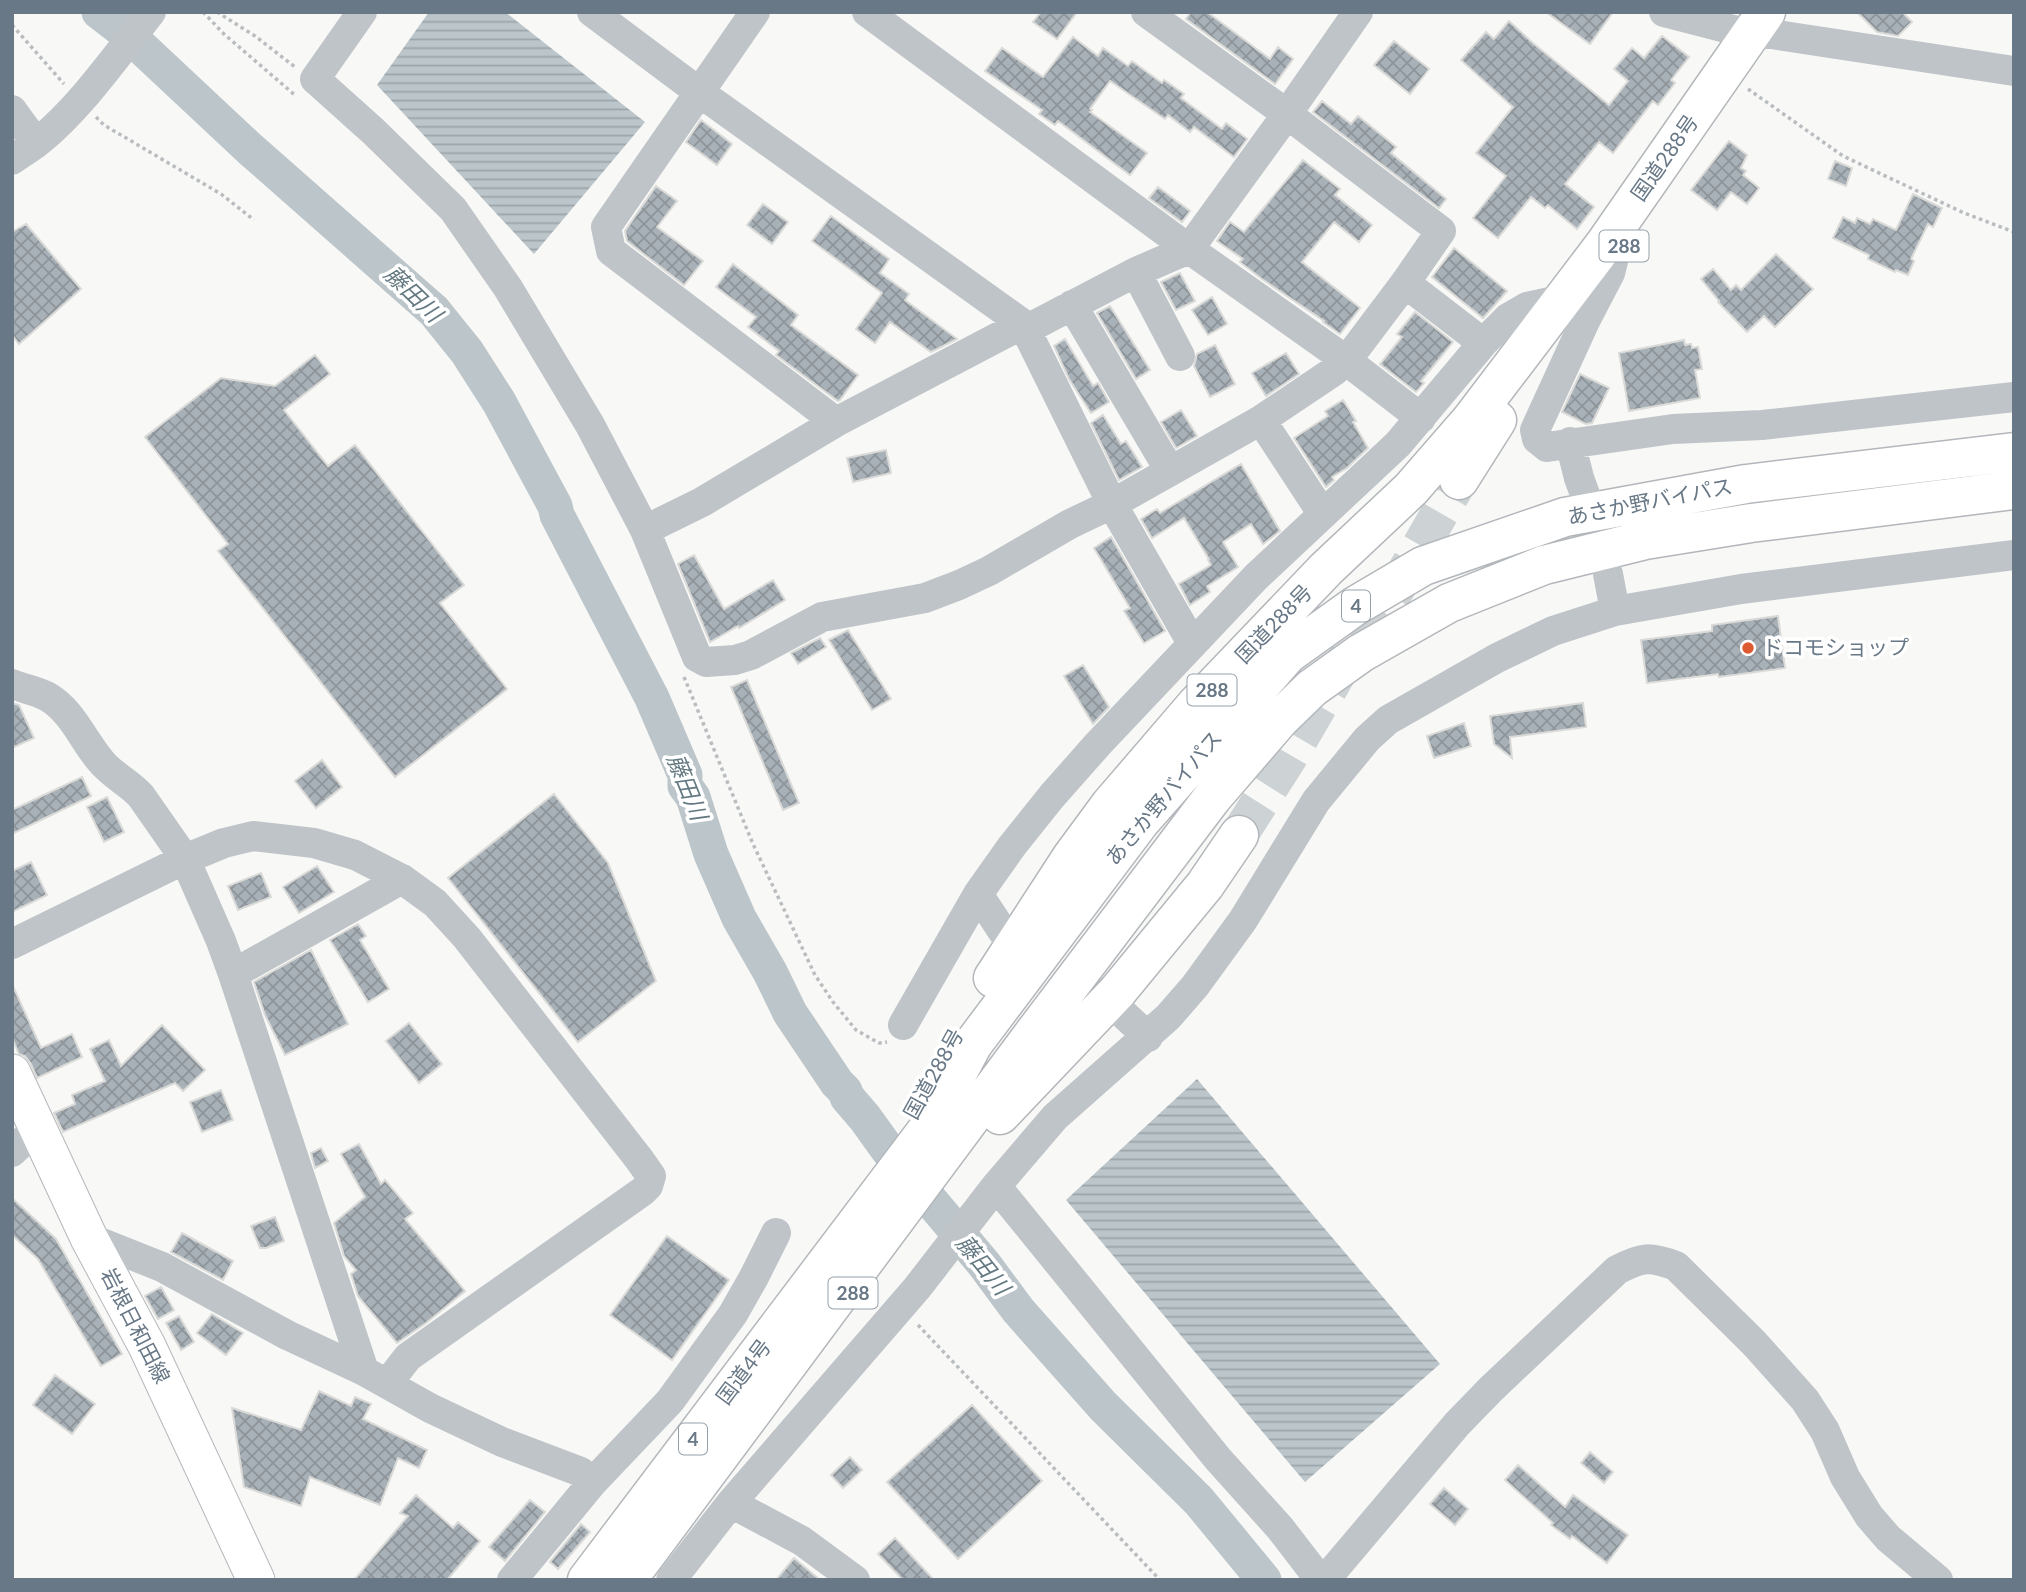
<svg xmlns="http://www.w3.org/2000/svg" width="2026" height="1592" font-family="Lato,'Noto Sans JP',sans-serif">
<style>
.water{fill:url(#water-rules)}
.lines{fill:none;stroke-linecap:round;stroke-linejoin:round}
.river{stroke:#bbc5ca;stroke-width:35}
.building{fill:url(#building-cross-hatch);stroke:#dadad8;stroke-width:2}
.highway-tunnel{stroke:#cdd2d4;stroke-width:38;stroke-dasharray:38 19;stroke-linecap:butt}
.major-casing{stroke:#b3b8bc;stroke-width:39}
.highway-casing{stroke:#b3b7bb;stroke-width:41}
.path{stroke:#babdc0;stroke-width:3.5;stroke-dasharray:3.5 3.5;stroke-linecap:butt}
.minor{stroke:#bfc4c8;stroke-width:30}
.major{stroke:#fff;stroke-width:37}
.highway{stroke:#fff;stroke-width:38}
.poi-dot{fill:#de5a30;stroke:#fff;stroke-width:2.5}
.labels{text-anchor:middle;stroke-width:7;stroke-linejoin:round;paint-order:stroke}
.shield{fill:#fff;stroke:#95a0aa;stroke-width:2}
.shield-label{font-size:19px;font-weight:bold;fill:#687886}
.street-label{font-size:21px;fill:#687886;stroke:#fff}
.poi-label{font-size:21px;fill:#687886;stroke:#fff;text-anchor:start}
.water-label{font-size:23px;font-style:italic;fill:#647981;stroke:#fff}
</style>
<defs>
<pattern id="water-rules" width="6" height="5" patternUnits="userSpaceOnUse" patternTransform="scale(1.75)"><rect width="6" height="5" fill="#bbc5ca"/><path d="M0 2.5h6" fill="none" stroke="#9ca5aa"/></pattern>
<pattern id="building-cross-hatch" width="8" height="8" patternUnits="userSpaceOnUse" patternTransform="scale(1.75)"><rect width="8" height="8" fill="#a8b1b7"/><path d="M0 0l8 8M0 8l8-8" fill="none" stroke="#8d959a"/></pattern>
</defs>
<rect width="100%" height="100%" fill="#f8f8f6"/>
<path class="water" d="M429 12H505L645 122 534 254 377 85Z
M1197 1079 1440 1364 1305 1482 1066 1200Z"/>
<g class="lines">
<path class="river" d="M99 12 125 32 250 149 434 311 467 352 499 402 555 506 557 515 652 698 685 775V786L693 797 711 854 739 918 770 972 790 1013 837 1083 845 1091 847 1097 865 1118 888 1150 984 1264 1018 1310 1103 1406 1199 1501 1264 1580"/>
</g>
<path class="building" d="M1041 12H1077L1057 39 1033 22Z
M1191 12H1207L1270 59 1278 47 1293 59 1275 84 1186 19Z
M1546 12H1613L1590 44Z
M1857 12H1902L1912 22 1898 36 1877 32Z
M1509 21 1534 44 1609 105 1628 81 1614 69 1632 48 1644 58 1662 36 1689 57 1671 80 1675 83 1658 105 1653 101 1613 153 1599 142 1565 184 1594 207 1577 229 1548 205 1545 208 1531 197 1498 238 1473 218 1506 176 1476 153 1513 107 1461 60 1486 32 1494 39Z
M1073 37 1098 56 1103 48 1128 66 1132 61 1162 83 1164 80 1184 94 1181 98 1222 129 1226 123 1247 139 1234 157 1194 127 1190 132 1168 115 1165 119 1110 81 1090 109 1092 110 1090 112 1147 153 1130 175 1058 121 1055 125 1039 114 1042 110 985 71 1002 48 1043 77Z
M1394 41 1429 69 1410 94 1374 65Z
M1322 101 1351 124 1358 116 1396 147 1391 153 1446 199 1439 208 1313 112Z
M701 120 732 144 717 165 686 142Z
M1729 141 1747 155 1741 168 1746 171 1743 175 1759 188 1747 204 1731 192 1717 210 1691 190Z
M1303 160 1340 189 1335 195 1372 225 1359 242 1334 222 1302 262 1360 308 1340 334 1323 322 1324 321 1262 279 1240 262 1243 259 1217 241 1230 222 1244 232Z
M1835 161 1852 168 1846 186 1828 179Z
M656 186 677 201 657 227 703 261 684 285 627 241 625 231Z
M1158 187 1190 211 1182 222 1149 198Z
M1913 194 1942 208 1933 227 1928 224 1911 259 1914 261 1908 275 1896 270 1895 272 1868 259 1869 255 1833 238 1843 217 1855 223 1857 218 1870 224 1873 219 1896 230Z
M763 204 788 222 772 244 747 225Z
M831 216 889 259 880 273 909 294 905 300 957 339 931 352 890 322 875 343 856 329 882 293 812 241Z
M26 224 81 289 19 344 12 335V232Z
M1454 248 1507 291 1483 318 1432 277Z
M1776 254 1813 289 1775 327 1764 316 1747 332 1718 302 1719 301 1701 279 1713 269 1731 290 1736 285 1741 290Z
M733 264 798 315 791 325 858 375 840 400 838 401 776 355 779 351 748 327 756 317 716 287Z
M1180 273 1195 301 1176 310 1161 282Z
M1212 297 1227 324 1208 335 1192 310Z
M1110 306 1150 370 1136 379 1097 313Z
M1415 312 1453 342 1421 381 1424 383 1416 392 1380 364 1402 337 1397 334Z
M1065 339 1093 386 1098 383 1109 402 1091 413 1069 379 1054 346Z
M1684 340 1685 345 1691 344 1692 348 1698 347 1702 369 1695 370 1700 398 1629 411 1619 353Z
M1215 345 1235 384 1210 397 1194 366 1197 354Z
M1286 353 1299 374 1266 396 1252 373Z
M315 355 330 374 284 410 328 466 355 445 464 585 440 603 507 689 395 777 218 551 228 544 145 437 221 378 275 386Z
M1580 374 1609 388 1592 423 1586 424 1562 412Z
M1343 400 1356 421 1353 422 1368 448 1347 468 1332 477 1334 480 1326 487 1294 438 1328 416 1325 411Z
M1181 410 1197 436 1176 448 1161 422Z
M1103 415 1121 444 1126 441 1142 467 1119 480 1091 423Z
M886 450 891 473 853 482 847 458Z
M1241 464 1280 531 1263 544 1251 524 1223 542 1238 567 1207 586 1210 592 1190 605 1179 584 1211 565 1208 560 1209 559 1184 518 1152 538 1141 519 1157 509 1160 513Z
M1111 537 1165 631 1144 643 1124 611 1130 608 1094 548Z
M694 555 724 609 773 580 785 600 739 628 738 626 710 642 678 564Z
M1778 616 1785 668 1719 677 1718 674 1647 683 1641 640 1712 631V625Z
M848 630 891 699 872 710 829 640Z
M820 638 826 647 798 664 791 653Z
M1083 665 1109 707 1093 724 1064 676Z
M747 680 799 803 783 810 731 687Z
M12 703 19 705 34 738 12 748Z
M1583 703 1586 727 1510 737 1512 758 1494 744 1490 716Z
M1464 723 1471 746 1434 758 1427 736Z
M322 760 342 787 316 808 295 781Z
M82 777 91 796 12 834V810Z
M554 794 608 863 656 981 578 1042 448 878Z
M107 797 124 832 104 842 87 807Z
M31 862 47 895 12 912V871Z
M317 866 334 892 299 913 283 887Z
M261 873 271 897 238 910 228 886Z
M358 924 366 936 360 940 389 989 368 1002 330 940Z
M311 950 348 1024 285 1055 265 1015 254 982Z
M12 984 41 1048 72 1034 82 1057 37 1078 31 1064 25 1056 19 1054 12 1038Z
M409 1023 442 1064 419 1083 386 1041Z
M162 1025 205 1070 183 1091 175 1083 63 1132 54 1113 75 1104 72 1095 105 1081 90 1049 109 1040 121 1066Z
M221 1090 233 1120 202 1132 190 1102Z
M359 1144 381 1184 385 1180 413 1213 405 1219 465 1291 426 1323 397 1343 358 1296 351 1274 356 1270 344 1256 334 1223 365 1197 341 1154Z
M321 1148 328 1161 315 1168 311 1153Z
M12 1198 56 1239 122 1354 101 1366 38 1259 12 1235Z
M275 1217 284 1241 266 1248H260L251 1226Z
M182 1233 233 1261 223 1280 171 1252Z
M667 1236 729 1280 672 1360 610 1315Z
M161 1287 174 1310 158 1319 145 1296Z
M212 1314 243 1333 226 1355 197 1333Z
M179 1316 194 1342 181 1350 166 1323Z
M55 1375 95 1404 72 1434 33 1405Z
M319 1391 351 1406 355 1397 371 1404 363 1419 427 1450 419 1468 398 1458 380 1505 310 1477 301 1506 244 1487 232 1408 301 1430Z
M972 1405 1042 1481 958 1559 887 1482Z
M1590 1452 1613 1472 1604 1483 1581 1463Z
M850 1457 862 1470 843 1488 831 1475Z
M1518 1465 1565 1507 1573 1495 1628 1535 1607 1563 1572 1536 1570 1539 1551 1525 1553 1523 1505 1480Z
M1444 1488 1468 1509 1455 1525 1430 1504Z
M416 1495 453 1528 458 1522 480 1541 447 1580H354L408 1516 400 1513Z
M530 1500 545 1512 505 1561 489 1547Z
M581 1524 590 1532 558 1569 550 1562Z
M895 1538 934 1580H903L878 1554Z
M794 1558 820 1580H776Z"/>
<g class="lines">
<path class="highway-tunnel" d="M1239 835 1288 758 1341 667 1393 594 1459 480"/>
<defs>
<path id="major" d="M12 1073 89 1238 147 1346 256 1580"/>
<path id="highway" d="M1459 480 1497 420
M993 978 1071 858 1110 805 1195 706 1326 569 1411 489 1471 420 1604 245 1766 12
M1000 1115 1117 992 1205 885 1239 835
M587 1580 927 1130 973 1044 1140 822 1288 654 1355 606 1423 566 1565 517 1746 484 2014 452
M627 1580 1031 1037 1212 798 1280 719 1312 688 1361 653 1449 603 1544 565 1645 540 1751 523 2014 490"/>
</defs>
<use href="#major" class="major-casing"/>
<use href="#highway" class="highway-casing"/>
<path class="path" d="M203 12 224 34 296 96
M217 12 255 36 295 67
M12 25 64 84
M1748 89 1843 156 1964 213 2014 232
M96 117 104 125 221 194 254 220
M684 677 753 844 815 975 833 1002 856 1030 879 1043 887 1042
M918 1325 1160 1580"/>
<path class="minor" d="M362 12 315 79 373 131 453 209 508 288 590 425 645 530 697 657 706 662 735 660 751 655 822 617 925 598 959 585 989 571 1070 524 1112 504 1261 420 1334 371 1347 360 1405 283 1441 231 1287 114 1146 12
M592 12 699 92 1023 324 1112 504 1192 643
M755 12 606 227 611 251 836 422
M867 12 1189 249 1343 358 1421 418
M1664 12 1749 34H1771L2014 71
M12 110 36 143
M12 160C21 153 31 148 39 141 80 108 118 54 151 12
M1613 261 1610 273 1586 319 1535 430 1537 439 1547 447 1673 429 1762 425 2014 397
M1136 272 1180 356
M1405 283 1483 343
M1072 305 1170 471
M1261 420 1322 513
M1570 442 1579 478 1590 508
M645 530 702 502 836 422 1023 324 1031 327 1136 272 1189 249 1287 114 1358 12
M1608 574 1615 611
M12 684C24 689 37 691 48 697 72 711 83 740 100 760 111 775 129 782 141 796L185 859 221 941 233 974 364 1371
M978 894 1003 932
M12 944 185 859 224 843 253 836 314 843 355 855 402 879 435 903 467 938 639 1159 651 1176 648 1186 643 1191 408 1357 387 1384
M233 974 402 879
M1116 1007 1148 1037
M903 1025 978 894 1012 846 1052 796 1098 744 1256 577 1398 444 1483 343 1508 318 1527 307 1550 302 1560 303
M12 1152 37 1128
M996 1186 1218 1459 1280 1528 1320 1580
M89 1238 162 1267 287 1335 364 1371 430 1408 502 1442 581 1472 592 1483
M731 1503 802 1541 855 1580
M512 1580 592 1483 670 1401 733 1314 754 1277 776 1233
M671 1580 731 1503 917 1288 996 1186 1055 1117 1168 1017 1195 986 1243 920 1316 801 1367 739 1388 720 1497 658 1553 631 1615 611 1741 589 2014 555
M1325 1580 1457 1424 1491 1389 1617 1270C1642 1257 1649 1256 1676 1266L1754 1343 1805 1400 1825 1431 1845 1477 1869 1516 1888 1538 1938 1580"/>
<use href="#major" class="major"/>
<use href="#highway" class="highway"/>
</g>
<circle class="poi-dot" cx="1748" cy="648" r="7"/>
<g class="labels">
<g class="shield">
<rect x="1599.5" y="230.5" width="49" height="31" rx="5"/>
<rect x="1342" y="590.5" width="28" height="31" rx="5"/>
<rect x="1187.5" y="674.5" width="49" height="31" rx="5"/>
<rect x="828.5" y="1277.5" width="49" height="31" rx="5"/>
<rect x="679" y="1423.5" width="28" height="31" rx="5"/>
</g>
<g class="shield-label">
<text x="1624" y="253">288</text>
<text x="1356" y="613">4</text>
<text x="1212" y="697">288</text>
<text x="853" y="1300">288</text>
<text x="693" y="1446">4</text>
</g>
<g class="street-label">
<text transform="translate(1665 158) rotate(-55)" y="7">国道288号</text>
<text transform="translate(1650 502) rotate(-11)" y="7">あさか野バイパス</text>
<text transform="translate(1274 624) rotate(-46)" y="7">国道288号</text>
<text transform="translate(1164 798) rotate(-50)" y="7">あさか野バイパス</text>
<text transform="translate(934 1074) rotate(-61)" y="7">国道288号</text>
<text transform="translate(135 1326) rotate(63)" y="7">岩根日和田線</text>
<text transform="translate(744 1372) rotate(-53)" y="7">国道4号</text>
</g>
<g class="poi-label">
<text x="1762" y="655">ドコモショップ</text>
</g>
<g class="water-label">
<text transform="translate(413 294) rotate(44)" y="8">藤田川</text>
<text transform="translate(687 787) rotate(68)" y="8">藤田川</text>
<text transform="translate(983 1265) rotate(51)" y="8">藤田川</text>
</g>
</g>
<rect width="2026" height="1592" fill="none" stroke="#687886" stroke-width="28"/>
</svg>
